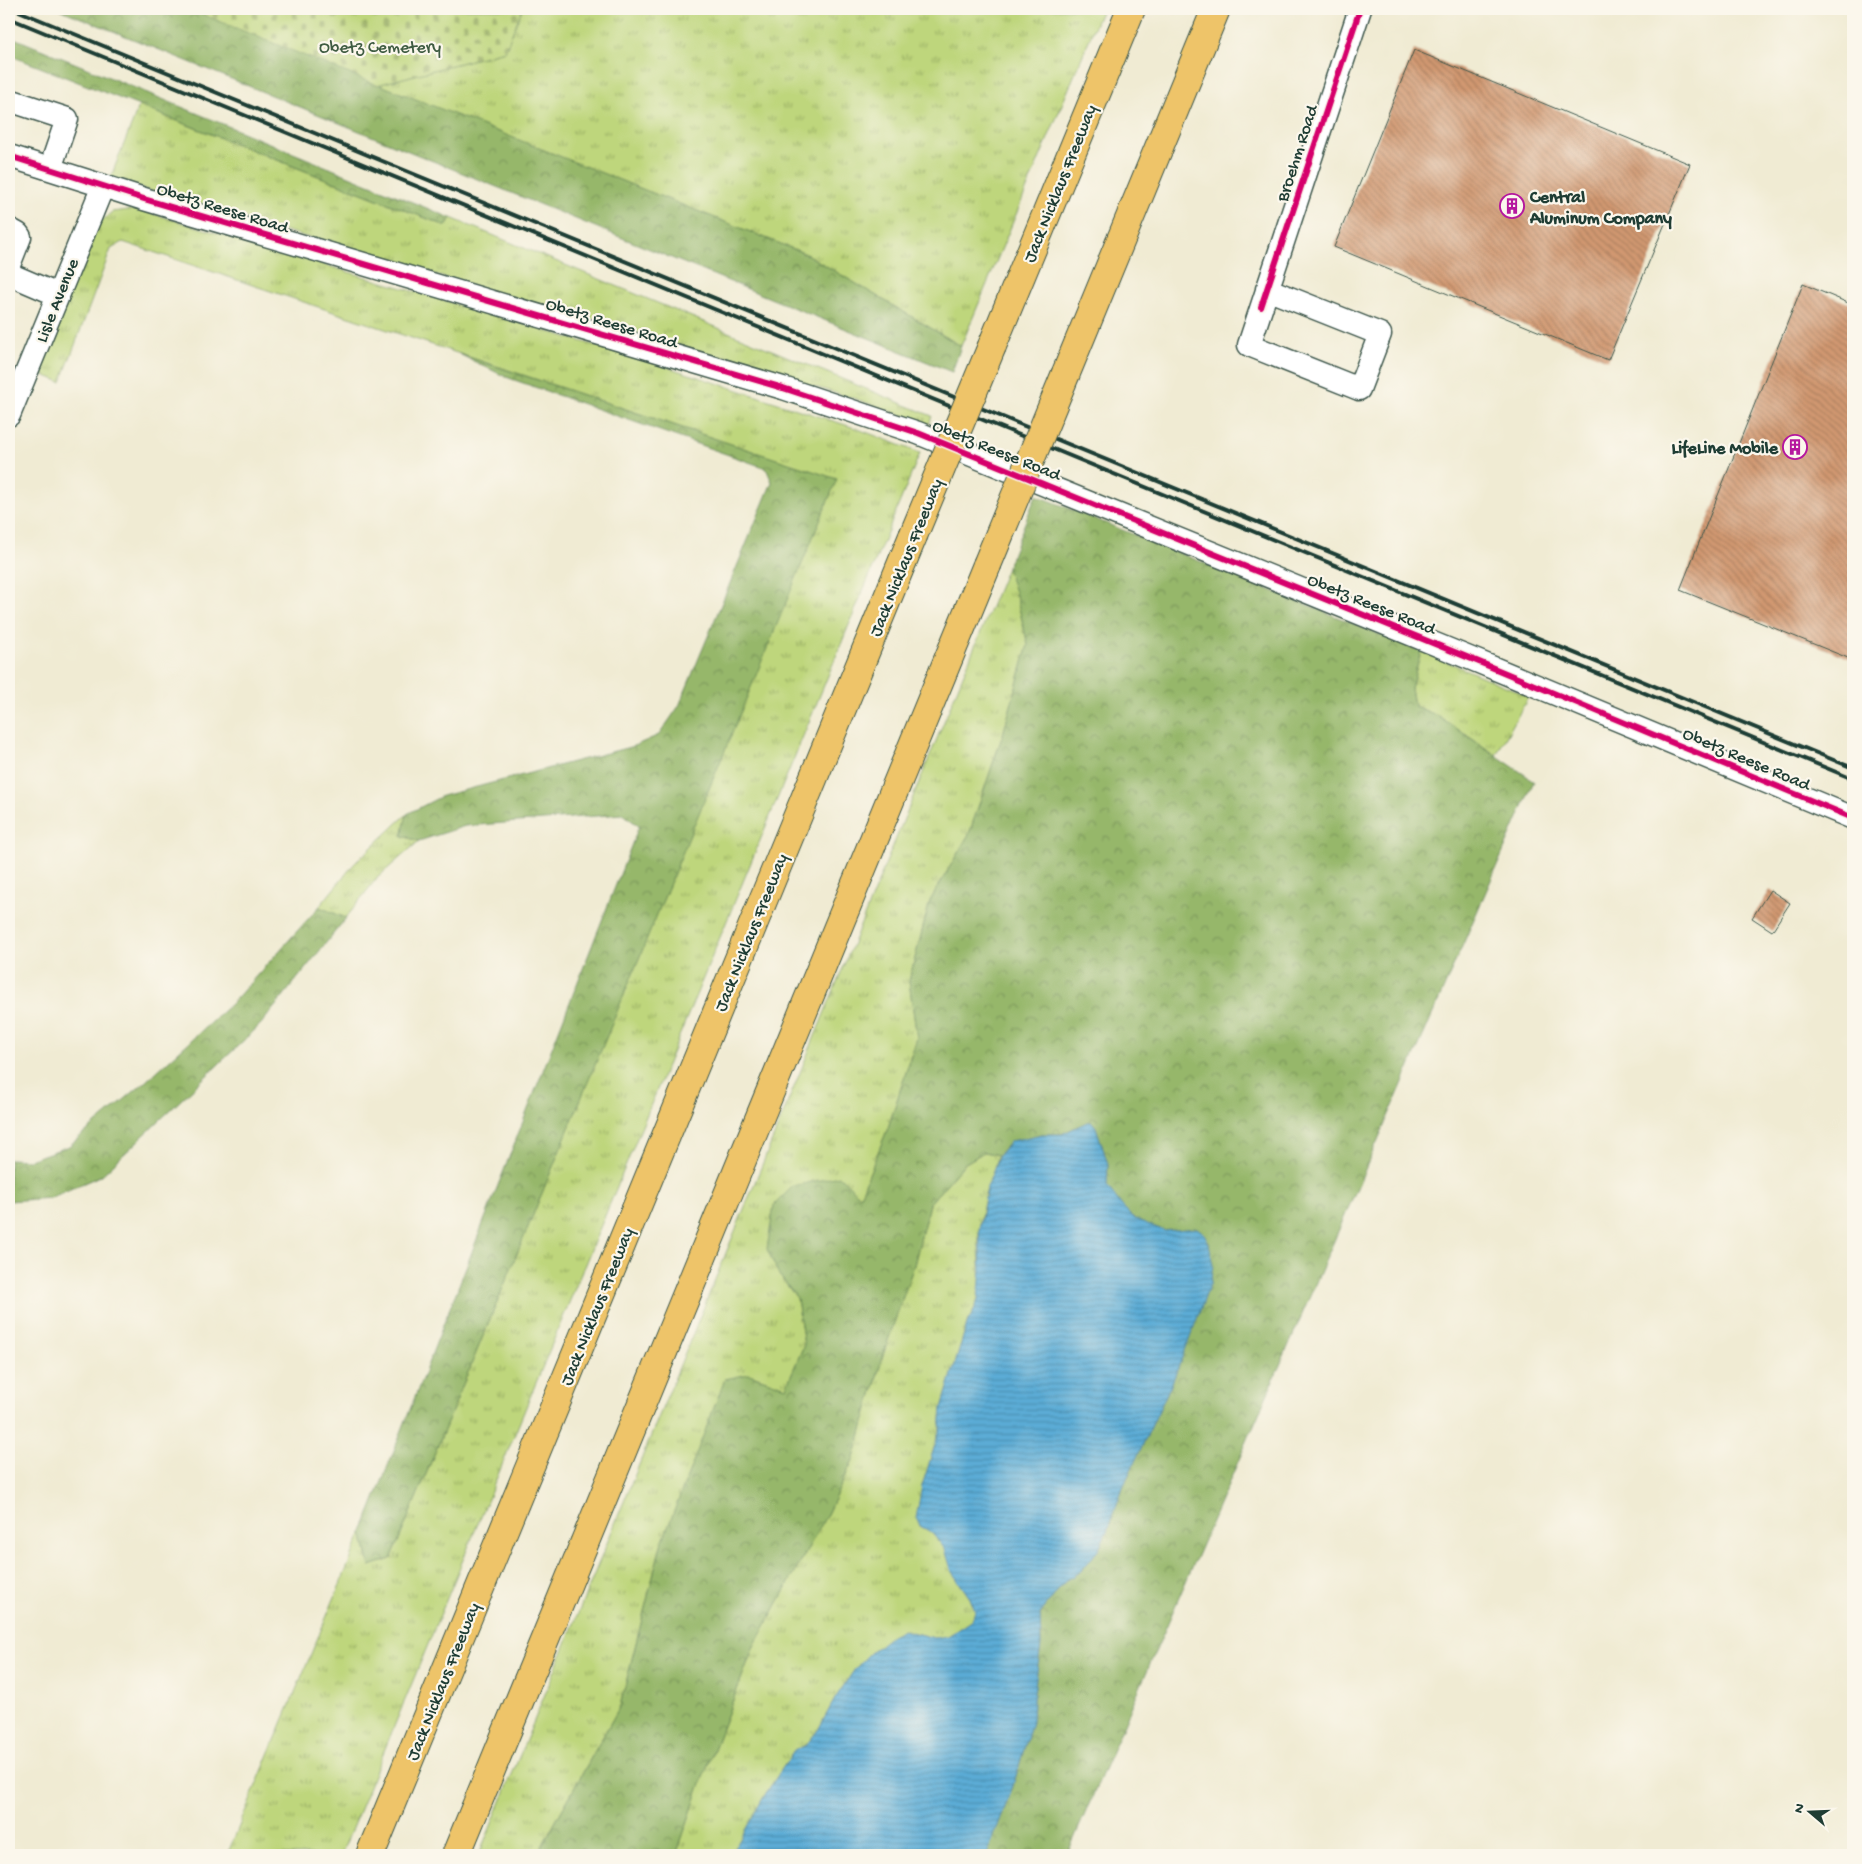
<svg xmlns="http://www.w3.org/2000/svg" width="1862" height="1864" font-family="'Gochi Hand',sans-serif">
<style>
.grass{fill:url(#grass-tufts);stroke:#6e8a58}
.forest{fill:url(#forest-crowns);stroke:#5a7a50}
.cemetery{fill:url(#cemetery-stones);stroke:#6e8a58}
.water{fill:url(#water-rules);stroke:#3d7485}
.building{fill:url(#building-back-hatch)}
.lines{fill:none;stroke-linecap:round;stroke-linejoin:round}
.minor-casing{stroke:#3e574c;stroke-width:25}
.highway-casing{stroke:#3e574c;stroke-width:30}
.minor{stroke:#fff;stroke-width:22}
.highway{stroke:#eec469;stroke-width:28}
.rail{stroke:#1f3d34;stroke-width:4}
.highway-bridge-casing{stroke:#3e574c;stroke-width:30;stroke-linecap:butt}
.highway-bridge{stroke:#eec469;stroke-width:28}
.cycleway-casing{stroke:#fbf7ec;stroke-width:9}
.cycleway{stroke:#d6006c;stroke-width:6}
.labels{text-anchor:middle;stroke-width:4.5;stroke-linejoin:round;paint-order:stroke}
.park-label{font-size:18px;fill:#3f5c42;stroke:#fbf7ec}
.street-label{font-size:18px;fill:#1f3d34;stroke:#fbf7ec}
.poi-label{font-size:18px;font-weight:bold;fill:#1f3d34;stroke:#fbf7ec;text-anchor:start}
</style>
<defs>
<pattern id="grass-tufts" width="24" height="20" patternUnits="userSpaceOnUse" patternTransform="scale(1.25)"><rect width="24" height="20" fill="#bed67b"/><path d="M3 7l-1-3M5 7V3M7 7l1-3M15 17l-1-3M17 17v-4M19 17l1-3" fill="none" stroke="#9aaf66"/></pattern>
<pattern id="forest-crowns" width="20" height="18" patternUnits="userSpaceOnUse" patternTransform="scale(1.25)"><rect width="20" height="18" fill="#96b76b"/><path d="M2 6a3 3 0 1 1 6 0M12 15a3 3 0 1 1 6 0" fill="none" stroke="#7a9659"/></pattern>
<pattern id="cemetery-stones" width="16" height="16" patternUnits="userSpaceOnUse" patternTransform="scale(1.25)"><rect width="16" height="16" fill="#bed67b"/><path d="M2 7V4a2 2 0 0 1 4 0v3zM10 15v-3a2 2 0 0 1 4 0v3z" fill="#9aaf66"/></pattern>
<pattern id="water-rules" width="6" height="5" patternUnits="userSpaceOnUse" patternTransform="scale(1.25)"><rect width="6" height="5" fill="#5bacd6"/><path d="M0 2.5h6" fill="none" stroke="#4b8dae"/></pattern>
<pattern id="building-back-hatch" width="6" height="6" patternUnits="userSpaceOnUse" patternTransform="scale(1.25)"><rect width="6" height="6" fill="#d19871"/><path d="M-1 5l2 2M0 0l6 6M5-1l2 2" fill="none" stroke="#a97d5e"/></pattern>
</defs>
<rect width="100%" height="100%" fill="#fbf7ec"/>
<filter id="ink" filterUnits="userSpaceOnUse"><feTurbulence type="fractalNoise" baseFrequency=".02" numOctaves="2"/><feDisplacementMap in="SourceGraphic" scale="10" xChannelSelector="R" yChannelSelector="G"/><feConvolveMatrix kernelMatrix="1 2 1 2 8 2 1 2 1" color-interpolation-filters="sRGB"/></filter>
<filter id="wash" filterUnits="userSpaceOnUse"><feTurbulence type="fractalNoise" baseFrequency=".0096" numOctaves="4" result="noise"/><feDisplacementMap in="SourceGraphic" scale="20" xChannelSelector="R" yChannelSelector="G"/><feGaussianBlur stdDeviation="1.12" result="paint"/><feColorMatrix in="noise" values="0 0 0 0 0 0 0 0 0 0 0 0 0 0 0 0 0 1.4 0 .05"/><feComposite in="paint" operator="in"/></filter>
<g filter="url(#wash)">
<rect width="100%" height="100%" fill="#f0ebd3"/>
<path class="grass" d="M522 9H1102L961 346 806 254 377 85 505 51Z
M139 106 446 226 451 218 932 416 929 425 856 399 110 179Z
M137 209 661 365 858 429 920 453 341 1855H227L362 1532 370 1566 391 1559 836 479 123 242 111 249 61 382 33 371 98 224 112 212Z
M1007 568 1016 595 1028 645 1003 734 969 834 930 901 909 981 917 1038 888 1128 860 1196 779 1275 797 1298 804 1345 786 1387 749 1374 661 1545 620 1706 537 1855H479Z
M1421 651 1529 696 1496 755 1438 716 1414 706 1411 688Z
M407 814 402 836 419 841 376 879 346 918 319 907 354 864Z
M984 1152 998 1155C990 1180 982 1204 979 1230 977 1259 988 1295 968 1320L942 1408 940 1429 922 1486 920 1526 931 1532 945 1549 952 1572 970 1598 975 1611 972 1620 948 1636 934 1638 903 1630 870 1653 855 1669 836 1697 818 1730 806 1745 794 1751 766 1793 731 1855H676L702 1780 754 1646 827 1514 854 1458 884 1352 914 1265 929 1204 964 1164Z"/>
<path class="forest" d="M59 9H189L806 254 961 346 952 372Z
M9 36 451 218 446 226 9 55Z
M459 354 837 479 391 1559 370 1566 362 1532 639 826 623 814 465 826 419 841 402 836 407 814 442 796 634 746 659 735 679 706 772 482 766 468 506 377Z
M1036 495 1421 651 1411 688 1414 706 1438 716 1534 781 1067 1855H987L1013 1786 1032 1722 1033 1700 1041 1645 1040 1614 1066 1580 1081 1571 1099 1549 1110 1524 1123 1487 1174 1378 1210 1284 1204 1233 1197 1228 1165 1231 1135 1219 1122 1206 1107 1186 1108 1164 1096 1127 1092 1122 1078 1126 1062 1134H1042L1011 1141 998 1155 984 1152 964 1164 929 1204 914 1265 884 1352 854 1458 827 1514 754 1646 702 1780 676 1855H537L620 1706 661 1545 725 1379 749 1374 786 1387 804 1345 797 1298 779 1275 767 1249 774 1205 793 1186 839 1176 860 1196 888 1128 917 1038 909 981 930 901 969 834 1003 734 1028 645 1016 595 1007 568Z
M319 907 346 918 261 1024 102 1175 50 1198 9 1201V1159L29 1160 69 1146 144 1083 231 1004Z"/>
<path class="cemetery" d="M189 9H522L505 51 377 85Z"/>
<path class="water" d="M1087 1122H1092L1096 1127 1108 1164 1107 1186 1122 1206 1135 1219 1165 1231 1197 1228 1204 1233 1209 1244 1213 1265 1210 1284 1188 1343 1174 1378 1123 1487 1110 1524 1099 1549 1081 1571 1066 1580 1040 1614 1041 1645 1033 1700 1032 1722 1013 1786 987 1855H731L766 1793 794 1751 806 1745 818 1730 836 1697 855 1669 870 1653 891 1636 903 1630 934 1638 948 1636 972 1620 975 1611 970 1598 952 1572 945 1549 931 1532 920 1526 916 1518 922 1486 940 1429 942 1408 968 1320 973 1313 978 1300 981 1271 979 1230 987 1187 999 1155 1011 1141 1042 1134H1062Z"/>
<g id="blocks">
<path class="building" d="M1414 50 1690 164 1608 360 1334 247Z
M1803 284 1853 305V660L1680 590Z
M1770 890 1790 903 1772 931 1752 918Z"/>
</g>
</g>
<g filter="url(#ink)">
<use href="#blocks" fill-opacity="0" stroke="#3e574c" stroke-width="1"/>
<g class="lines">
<defs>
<path id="minor" d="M9 100 67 119 50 169
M9 156 144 199 783 388 918 433 1479 662 1853 818
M9 229 18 234 20 237 9 265
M9 274 58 295
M1267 289 1380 334 1359 389 1249 345 1360 9
M9 415 103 186"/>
<path id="highway" d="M992 346 1131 9
M1066 373 1216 9
M370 1855 913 536
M456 1855 987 565"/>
</defs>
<use href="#minor" class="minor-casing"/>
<use href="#highway" class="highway-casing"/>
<use href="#minor" class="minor"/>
<use href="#highway" class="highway"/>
<path class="rail" d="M14 9 1853 768
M9 18 1853 779"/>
<defs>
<path id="highway-bridge" d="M913 536 992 346
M987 565 1066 373"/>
</defs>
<use href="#highway-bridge" class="highway-bridge-casing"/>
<use href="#highway-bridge" class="highway-bridge"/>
<defs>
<path id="cycleway" d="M9 156 144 199 783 388 918 433 1479 662 1853 818
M1261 307 1360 9"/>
</defs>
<use href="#cycleway" class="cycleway-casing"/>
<use href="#cycleway" class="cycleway"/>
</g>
</g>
<defs>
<symbol id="building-ring" viewBox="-11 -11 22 22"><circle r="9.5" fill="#fbf7ec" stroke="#b5179e" stroke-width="1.5"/><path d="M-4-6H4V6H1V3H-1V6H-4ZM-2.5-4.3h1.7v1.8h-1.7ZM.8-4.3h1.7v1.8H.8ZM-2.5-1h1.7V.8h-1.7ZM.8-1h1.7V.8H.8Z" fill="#b5179e"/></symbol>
</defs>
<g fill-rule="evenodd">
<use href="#building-ring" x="1498" y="192" width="28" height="28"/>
<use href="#building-ring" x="1781" y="433" width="28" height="28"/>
</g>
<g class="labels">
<g class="park-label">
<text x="380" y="52">Obetz Cemetery</text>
</g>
<g class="street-label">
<text transform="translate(1296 153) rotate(-72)" y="6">Broehm Road</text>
<text transform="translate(1059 183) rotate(-68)" y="6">Jack Nicklaus Freeway</text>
<text transform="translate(223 207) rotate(17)" y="6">Obetz Reese Road</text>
<text transform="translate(56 300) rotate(-68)" y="6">Lisle Avenue</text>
<text transform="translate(612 322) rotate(17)" y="6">Obetz Reese Road</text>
<text transform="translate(997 449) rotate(22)" y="6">Obetz Reese Road</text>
<text transform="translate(905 557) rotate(-68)" y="6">Jack Nicklaus Freeway</text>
<text transform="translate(1372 603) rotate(22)" y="6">Obetz Reese Road</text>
<text transform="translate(1747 758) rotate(23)" y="6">Obetz Reese Road</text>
<text transform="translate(750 932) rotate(-68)" y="6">Jack Nicklaus Freeway</text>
<text transform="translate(596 1306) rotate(-68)" y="6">Jack Nicklaus Freeway</text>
<text transform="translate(442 1681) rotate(-68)" y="6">Jack Nicklaus Freeway</text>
</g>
<g class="poi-label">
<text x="1530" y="202">Central<tspan x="1530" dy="21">Aluminum Company</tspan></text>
<text x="1778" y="453" text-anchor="end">LifeLine Mobile</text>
</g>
</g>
<rect width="1862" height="1864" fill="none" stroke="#fbf7ec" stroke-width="30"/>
<g transform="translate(1810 1812) rotate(289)" stroke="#fbf7ec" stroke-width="4" paint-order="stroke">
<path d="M0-4L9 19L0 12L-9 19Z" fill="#1f3d34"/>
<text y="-8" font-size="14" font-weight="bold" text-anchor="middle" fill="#1f3d34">N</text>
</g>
</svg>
